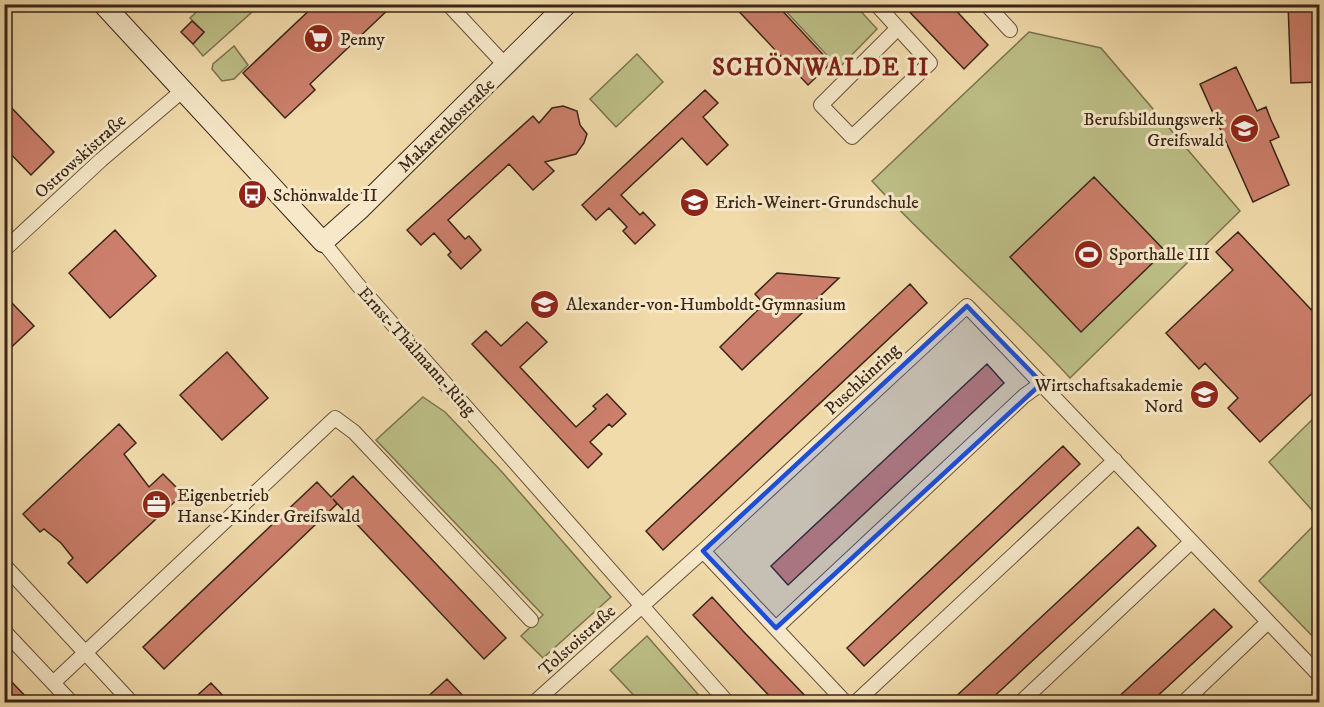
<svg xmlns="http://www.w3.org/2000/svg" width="1324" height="707" font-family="'IM FELL DW Pica',serif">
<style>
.green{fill:#bdbf87;stroke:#7c7250;stroke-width:1.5}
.building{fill:#cc7f6c;stroke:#3a2518;stroke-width:1.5}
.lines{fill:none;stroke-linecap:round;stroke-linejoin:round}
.street-casing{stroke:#68523d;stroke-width:16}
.secondary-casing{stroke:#3a2518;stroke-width:22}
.street{stroke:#f6e8c8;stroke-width:14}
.secondary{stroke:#f6e8c8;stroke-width:20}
.marked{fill:#1d4ed8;fill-opacity:0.2;stroke:#1d4ed8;stroke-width:4.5;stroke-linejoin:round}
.labels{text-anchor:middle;stroke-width:6;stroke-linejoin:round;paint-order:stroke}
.poi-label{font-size:18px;fill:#3a2518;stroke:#f6e8c8;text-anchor:start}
.street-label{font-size:18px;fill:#3a2518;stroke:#f6e8c8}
.district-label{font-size:24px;font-weight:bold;letter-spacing:1.5px;fill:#7a1f14;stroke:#f6e8c8}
</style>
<rect width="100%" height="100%" fill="#f1dbab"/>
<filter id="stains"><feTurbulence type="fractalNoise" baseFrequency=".00333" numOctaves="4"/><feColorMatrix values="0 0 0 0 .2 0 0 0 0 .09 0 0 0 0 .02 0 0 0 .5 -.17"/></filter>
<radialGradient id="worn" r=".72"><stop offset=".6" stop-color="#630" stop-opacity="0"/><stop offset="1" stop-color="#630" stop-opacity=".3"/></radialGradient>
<path class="green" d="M204 5H260L203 56 193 44 204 32 190 18Z
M780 5H855L877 29 839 68Z
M1029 32 1101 48 1240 211 1070 378C1007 309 935 250 872 181Z
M234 46 248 65 234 79 222 81 212 69 213 64Z
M637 54 663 82 616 127 590 99Z
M423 397 445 412 502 472 611 597 543 658 521 636 543 615 376 440Z
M1319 413V518L1269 462Z
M1319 520V643L1259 581Z
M647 636 703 700 706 702H640L610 670Z"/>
<path class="building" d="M316 4H394L310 84 315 90 285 118 243 73Z
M732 4H776L831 63 808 85Z
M902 4H950L988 45 964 69Z
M1288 4H1320V82L1291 83Z
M192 21 204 32 193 44 181 32Z
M1236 67 1257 111 1266 107 1271 120 1279 137 1270 141 1289 185 1253 202 1200 84Z
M705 90 718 103 703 117 728 145 707 165 682 138 621 195 640 215 643 212 655 225 635 244 623 231 627 227 609 208 596 220 582 205Z
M4 100 54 152 31 175 4 147Z
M563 106 577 111 580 125 587 134 584 143 576 154 545 162 554 171 533 190 509 164 448 220 465 239 469 236 481 250 461 269 448 255 451 252 434 233 421 245 407 230 533 116 539 123 552 108Z
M1094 177 1165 251 1081 332 1010 257Z
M115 230 156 276 110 318 69 273Z
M1238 232 1320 319V386L1260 442 1228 408 1238 398 1205 363 1199 369 1166 333 1233 270 1216 252Z
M777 273 839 278 742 370 720 347 764 304 755 294Z
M910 284 927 303 663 550 646 531Z
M12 303 34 326 4 354V310Z
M527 322 547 342 520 367 576 427 596 409 593 406 607 394 626 414 612 427 609 424 590 442 602 454 588 468 472 344 486 331 501 346Z
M227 352 268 398 222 440 180 395Z
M987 364 1004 383 788 585 771 566Z
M119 424 136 443 124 454 149 487 163 474 183 494 87 583 68 563 73 558 61 543 44 529 40 532 23 514Z
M1063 446 1080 464 864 666 847 648Z
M353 476 506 638 484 659 333 499 337 504 164 669 143 647 317 482 331 497Z
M1138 527 1156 546 1099 599 988 702H950Z
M712 597 743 631 811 702H775L693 615Z
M1214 609 1232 627 1151 702H1113Z
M4 674 31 702H4Z
M447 679 469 702H422Z
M211 683 229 702H190Z"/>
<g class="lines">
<defs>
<path id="street" d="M448 4 506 66
M876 4 930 63 852 137 821 105 897 29
M986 4 1010 30
M323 242 358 285 727 702
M4 250 101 160 182 91
M703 551 967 306 1320 676
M4 565 131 702
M776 628 1024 396 1042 383
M4 631 71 702
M53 683 335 418 354 432 531 620
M535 702 703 551 845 702
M856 702 1115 460
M1021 702 1191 542
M1184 702 1268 622"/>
<path id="secondary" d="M103 4 323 242 361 208 567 4"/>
</defs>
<use href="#street" class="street-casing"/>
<use href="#secondary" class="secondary-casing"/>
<use href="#street" class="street"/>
<use href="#secondary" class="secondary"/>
</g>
<path class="marked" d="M967 306 1042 383 776 628 703 551Z"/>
<defs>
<symbol id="supermarket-disc" viewBox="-11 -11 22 22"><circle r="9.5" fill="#8f2418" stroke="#f6e8c8"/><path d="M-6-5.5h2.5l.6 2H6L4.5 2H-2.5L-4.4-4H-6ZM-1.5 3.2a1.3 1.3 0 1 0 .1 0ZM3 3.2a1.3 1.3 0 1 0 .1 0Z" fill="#fff"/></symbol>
<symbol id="university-disc" viewBox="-11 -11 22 22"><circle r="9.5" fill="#8f2418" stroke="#f6e8c8"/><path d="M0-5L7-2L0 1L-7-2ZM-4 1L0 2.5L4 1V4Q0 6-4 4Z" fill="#fff"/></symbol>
<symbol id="bus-disc" viewBox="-11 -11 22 22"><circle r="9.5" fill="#8f2418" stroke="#f6e8c8"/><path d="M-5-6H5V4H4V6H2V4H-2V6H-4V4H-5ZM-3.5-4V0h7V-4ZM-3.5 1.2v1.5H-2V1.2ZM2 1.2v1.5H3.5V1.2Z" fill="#fff"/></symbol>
<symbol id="school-disc" viewBox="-11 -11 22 22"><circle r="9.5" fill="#8f2418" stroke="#f6e8c8"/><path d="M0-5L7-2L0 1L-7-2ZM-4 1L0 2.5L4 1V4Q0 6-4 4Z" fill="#fff"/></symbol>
<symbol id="stadium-disc" viewBox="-11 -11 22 22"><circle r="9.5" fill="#8f2418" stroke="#f6e8c8"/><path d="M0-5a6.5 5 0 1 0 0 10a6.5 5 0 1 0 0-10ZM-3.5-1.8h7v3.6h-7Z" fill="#fff"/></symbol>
<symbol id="office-disc" viewBox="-11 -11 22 22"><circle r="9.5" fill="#8f2418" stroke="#f6e8c8"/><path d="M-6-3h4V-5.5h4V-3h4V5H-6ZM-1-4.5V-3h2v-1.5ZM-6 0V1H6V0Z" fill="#fff"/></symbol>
</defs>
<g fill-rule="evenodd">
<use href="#supermarket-disc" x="302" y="22" width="33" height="33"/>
<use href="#university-disc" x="1228" y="112" width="33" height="33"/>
<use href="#bus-disc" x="236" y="178" width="33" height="33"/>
<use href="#school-disc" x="678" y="186" width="33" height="33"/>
<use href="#stadium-disc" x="1072" y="238" width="33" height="33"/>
<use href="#school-disc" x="528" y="288" width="33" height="33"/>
<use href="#university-disc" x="1188" y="378" width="33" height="33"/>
<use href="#office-disc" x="140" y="488" width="33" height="33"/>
</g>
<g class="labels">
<g class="poi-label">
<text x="340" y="45">Penny</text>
<text x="1224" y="125" text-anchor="end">Berufsbildungswerk<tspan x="1224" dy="21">Greifswald</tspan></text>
<text x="273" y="201">Schönwalde II</text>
<text x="715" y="208">Erich-Weinert-Grundschule</text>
<text x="1109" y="260">Sporthalle III</text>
<text x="566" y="310">Alexander-von-Humboldt-Gymnasium</text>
<text x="1183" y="391" text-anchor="end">Wirtschaftsakademie<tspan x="1183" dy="21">Nord</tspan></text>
<text x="177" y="501">Eigenbetrieb<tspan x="177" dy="21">Hanse-Kinder Greifswald</tspan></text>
</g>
<g class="street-label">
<text transform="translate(446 125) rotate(-44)" y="6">Makarenkostraße</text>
<text transform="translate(80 156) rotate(-42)" y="6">Ostrowskistraße</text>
<text transform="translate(417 351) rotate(48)" y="6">Ernst-Thälmann-Ring</text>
<text transform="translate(862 379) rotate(-43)" y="6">Puschkinring</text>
<text transform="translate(577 640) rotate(-42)" y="6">Tolstoistraße</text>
</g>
<g class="district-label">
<text x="821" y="75">SCHÖNWALDE II</text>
</g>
</g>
<rect width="1324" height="707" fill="none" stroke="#f1dbab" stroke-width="24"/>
<rect x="6" y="6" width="1312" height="695" fill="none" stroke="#3a2518" stroke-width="3"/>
<rect x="12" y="12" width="1300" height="683" fill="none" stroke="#3a2518" stroke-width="1.5"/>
<rect width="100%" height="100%" filter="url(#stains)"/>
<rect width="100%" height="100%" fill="url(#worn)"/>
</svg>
